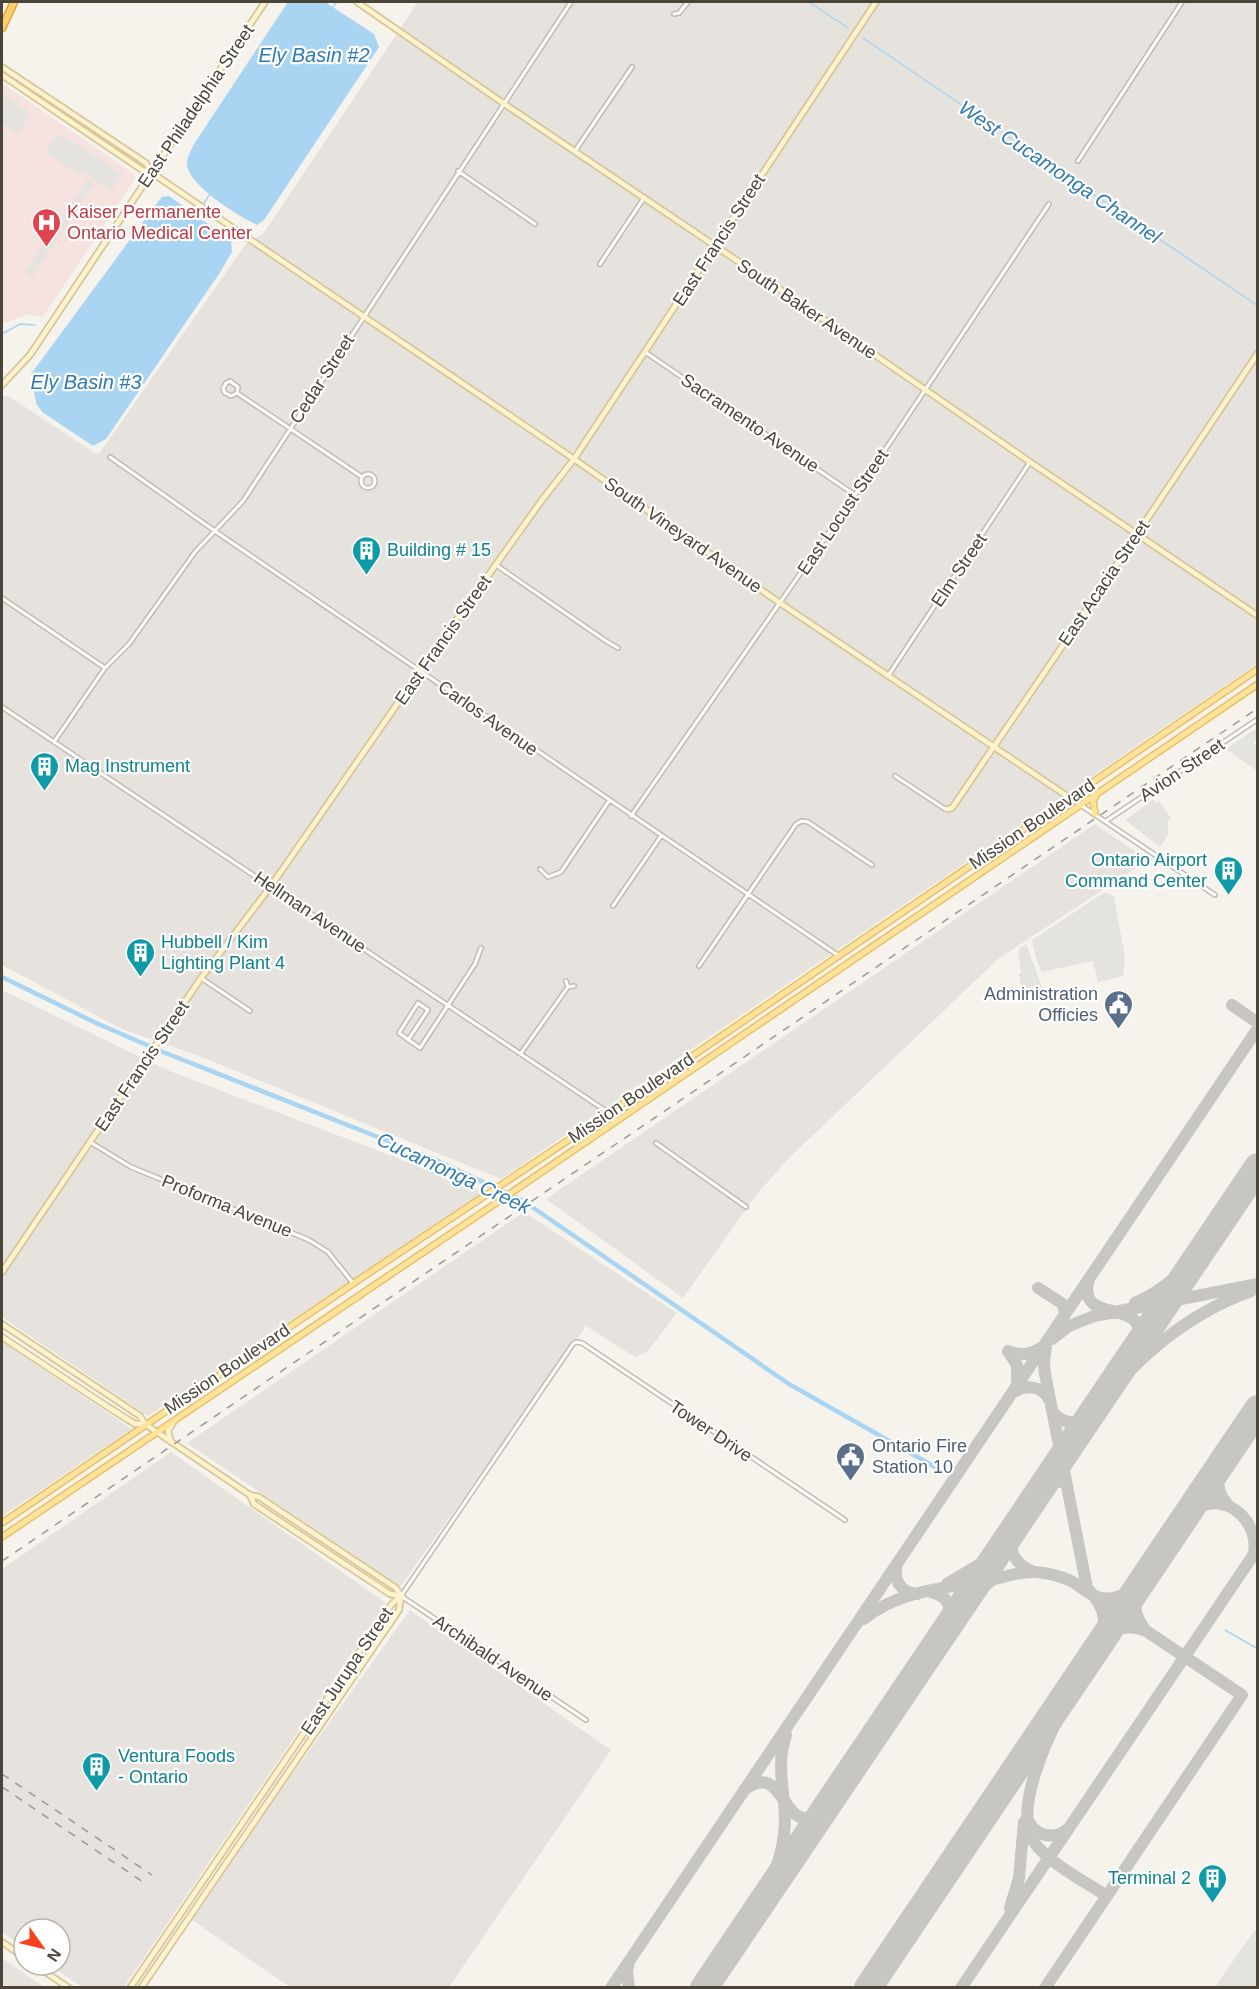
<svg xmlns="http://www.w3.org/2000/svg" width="1259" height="1989" font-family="Helvetica,sans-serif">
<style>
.industrial{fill:#e6e2dd}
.medical{fill:#f6e3e0}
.parking{fill:#e5e3e0}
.water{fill:#a9d4f2}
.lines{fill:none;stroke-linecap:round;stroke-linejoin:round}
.stream{stroke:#a9d4f2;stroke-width:1.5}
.canal{stroke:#a9d4f2;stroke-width:4.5}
.taxiway{stroke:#c8c6c3;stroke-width:12}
.runway{stroke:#c8c6c3;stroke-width:28}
.street-casing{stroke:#c2bbae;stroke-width:6}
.secondary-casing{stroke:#d6c79b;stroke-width:8}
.primary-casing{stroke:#e6c16a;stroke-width:8}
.highway-casing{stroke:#e0a43c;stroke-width:9}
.street{stroke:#fff;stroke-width:3}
.secondary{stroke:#fff3cd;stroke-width:4.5}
.primary{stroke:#ffe39c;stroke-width:5}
.highway{stroke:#ffcf6e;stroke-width:6}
.rail{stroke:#9a9a9a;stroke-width:1.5;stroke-dasharray:8 8;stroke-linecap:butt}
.labels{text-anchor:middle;stroke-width:4.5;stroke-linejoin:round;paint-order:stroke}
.street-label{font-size:18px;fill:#4b4439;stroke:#fff}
.health-label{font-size:18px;fill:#be3a42;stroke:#fff;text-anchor:start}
.culture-label{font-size:18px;fill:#0d838f;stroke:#fff;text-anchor:start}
.service-label{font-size:18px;fill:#4e5e75;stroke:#fff;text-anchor:end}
.water-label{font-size:20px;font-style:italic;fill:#2e7ab2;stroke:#fff}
</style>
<rect width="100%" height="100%" fill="#f6f3ec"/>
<path class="industrial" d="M418 2H1257V664L501 1179 207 1059 122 1029 2 965V396L10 397 98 455 246 244 263 234Z
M1095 824 1148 860 998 959 789 1158 756 1195 683 1298 546 1199Z
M2 990 167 1070 486 1192 148 1416 2 1317Z
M524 1212 677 1313 648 1351 635 1357 586 1326 400 1587 187 1443Z
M2 1342 132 1429 2 1516Z
M171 1452 386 1603 124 1987H82L50 1965H60V1929H24V1947L2 1932V1569Z
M410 1610 611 1750 449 1987H290L189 1918Z
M2 1958 44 1987H2Z"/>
<path class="medical" d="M2 83 134 174 135 179 43 317 26 315 2 324Z"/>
<path class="parking" d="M2 94 28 111 26 114 30 116 18 134 2 123Z
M61 134 122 174 111 191 83 172 80 175 45 152 57 135 60 136Z
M87 180 94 184 32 277 25 272Z
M1257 728V740L1253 743 1257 746V771L1226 749Z
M1154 799 1156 803 1159 801 1171 818 1168 821V835L1160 847 1125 820Z
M1105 892 1114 896 1125 958 1123 976 1098 982 1093 961 1042 972 1036 959 1032 940Z
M1026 944 1046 998 1027 1003 1020 981 1021 979 1018 975 1021 973 1018 950Z
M1257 1930V1987H1215L1254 1931Z"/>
<path class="water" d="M288 2H325L374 34 379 47 264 220 257 225C239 216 185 184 187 162 187 157 192 149 194 144Z
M169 196 231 240 232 252 219 274 106 439 93 446 42 412 36 403 31 374 157 203 162 197Z"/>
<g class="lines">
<path class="stream" d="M809 2 848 28
M333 7 337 2
M863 38 1258 306
M196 215 210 194
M2 334 20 324 35 325
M1225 1630 1258 1649"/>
<path class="canal" d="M2 977 96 1023 163 1052 436 1160 522 1200 789 1384 935 1467"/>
<path class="taxiway" d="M1232 1005 1258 1023
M1089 1279C1074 1330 1157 1292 1135 1348
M1038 1288 1063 1304 1065 1314
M1135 1303C1162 1291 1183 1273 1201 1250
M1052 1339 1069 1326 1094 1316 1258 1284
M1017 1382V1365L1008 1351C1020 1356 1031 1355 1042 1347
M1012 1393C1026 1384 1042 1385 1050 1401
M1052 1411C1064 1426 1079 1425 1091 1413
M1093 1411C1138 1358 1184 1315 1251 1291
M1223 1460C1216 1477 1215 1492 1230 1507
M1048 1477 1055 1463 1058 1449
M1038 1492 1049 1481 1059 1482
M1183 1519C1190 1512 1197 1506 1207 1504 1234 1498 1259 1526 1254 1553
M1013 1530C1007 1548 1014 1564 1032 1571
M897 1564C893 1580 900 1592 917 1594
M947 1584 982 1563 1011 1533
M931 1592C951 1596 954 1613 946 1629
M1095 1598C1103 1608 1106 1620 1103 1633 1099 1650 1087 1666 1078 1681 1058 1716 1010 1805 1034 1842 1046 1861 1087 1883 1107 1896
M960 1608 975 1593 990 1582
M864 1619C899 1590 947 1588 990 1580 1006 1577 1019 1571 1036 1572 1048 1573 1060 1576 1071 1581 1079 1585 1087 1593 1095 1596 1112 1603 1129 1594 1141 1582
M1100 1643C1114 1629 1126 1623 1146 1631 1134 1615 1132 1603 1140 1585
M744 1790C788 1756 780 1846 825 1809
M1028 1820C1036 1837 1054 1840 1068 1829
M764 1899C776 1873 785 1847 785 1818 784 1788 776 1765 786 1735
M1010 1908 1019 1878 1024 1822
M629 1962 627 1972 629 1988
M611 1988 1258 1028
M714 1988 723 1960
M961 1988 1258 1548
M1045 1988 1242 1695 1094 1596 1087 1588 1045 1374 1044 1362 1046 1346"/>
<path class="runway" d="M704 1988 1258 1167
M868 1988 1258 1409"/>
<defs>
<path id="street" d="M674 14 679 13 688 2
M575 151 632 67
M1078 161 1182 2
M458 171 535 224
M600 264 644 198
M645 352 855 495
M237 393 231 396 225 393 223 389 226 383 230 381 238 387 237 393 362 477
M110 457 222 536 839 956
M361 481a7 7 0 1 1 14 0a7 7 0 1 1-14 0Z
M496 565 606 641 618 648
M2 598 105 668
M888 676 1030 462
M2 707 609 1113 614 1122
M54 742 105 668 129 644 195 552 243 501 571 2
M895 776 945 809H948
M1070 798 1215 895
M631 816 855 495 1049 204
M1106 821 1258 719
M540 869 548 877 561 872 609 801
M613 906 661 836
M699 966 796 824 802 821 808 822 872 865
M201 978 250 1011
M566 981 568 987 574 986
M408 1040 428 1010 418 1003 399 1033 420 1048 475 964 481 948
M521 1053 568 987
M90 1142 131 1167 309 1240 328 1252 353 1283
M656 1143 746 1207
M586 1720 401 1596 573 1344 576 1342 582 1343 845 1520"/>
<path id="secondary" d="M357 2 503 103 794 299 1030 462 1258 616
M2 67 146 163 151 171
M2 75 142 170 152 173 574 459 780 603 1070 798
M2 385 30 355 265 2
M948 809 952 808 1057 654 1258 353
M2 1272 201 978 271 886 420 671 542 500 574 459 876 2
M2 1324 140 1416 145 1424 250 1495 259 1497 396 1588 401 1596
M2 1337 108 1407 135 1424H145
M171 1442 168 1431 173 1423
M250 1495 254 1504 390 1594 401 1596
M2 1942 24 1957
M35 1965 69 1988
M130 1988 391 1605 401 1596
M141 1988 399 1610 401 1596"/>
<path id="primary" d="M1095 814 1093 801 1096 796
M2 1523 363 1277 609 1113 1258 669
M2 1537 502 1199 1258 684"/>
<path id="highway" d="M2 28 14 2"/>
</defs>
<use href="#street" class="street-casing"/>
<use href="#secondary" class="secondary-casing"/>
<use href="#primary" class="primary-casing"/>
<use href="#highway" class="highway-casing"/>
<use href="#street" class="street"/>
<use href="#secondary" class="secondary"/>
<use href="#primary" class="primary"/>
<use href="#highway" class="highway"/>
<path class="rail" d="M2 1561 1258 708
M2 1774 152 1875
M2 1787 146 1884"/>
</g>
<defs>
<symbol id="hospital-pin" viewBox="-11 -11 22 30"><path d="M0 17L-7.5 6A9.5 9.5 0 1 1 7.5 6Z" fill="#e0444e" stroke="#fff"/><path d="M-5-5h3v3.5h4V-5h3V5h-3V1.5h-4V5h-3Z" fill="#fff"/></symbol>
<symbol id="building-pin" viewBox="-11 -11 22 30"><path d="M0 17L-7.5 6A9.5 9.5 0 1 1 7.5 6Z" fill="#0f9aa8" stroke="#fff"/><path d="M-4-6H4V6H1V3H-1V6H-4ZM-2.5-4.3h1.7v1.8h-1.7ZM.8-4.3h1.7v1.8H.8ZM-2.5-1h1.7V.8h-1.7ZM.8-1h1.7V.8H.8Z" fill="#fff"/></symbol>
<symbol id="civic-pin" viewBox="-11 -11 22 30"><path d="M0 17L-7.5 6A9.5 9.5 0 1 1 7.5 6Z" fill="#5c6f8a" stroke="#fff"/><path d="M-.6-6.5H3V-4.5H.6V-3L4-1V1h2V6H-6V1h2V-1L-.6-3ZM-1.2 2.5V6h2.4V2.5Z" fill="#fff"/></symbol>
</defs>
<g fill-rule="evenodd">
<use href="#hospital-pin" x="30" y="206" width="33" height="45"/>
<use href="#building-pin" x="350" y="534" width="33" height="45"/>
<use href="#building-pin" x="28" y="750" width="33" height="45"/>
<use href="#building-pin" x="1212" y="854" width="33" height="45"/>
<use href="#building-pin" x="124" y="936" width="33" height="45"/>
<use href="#civic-pin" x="1102" y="988" width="33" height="45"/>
<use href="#civic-pin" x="834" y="1440" width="33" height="45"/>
<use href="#building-pin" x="80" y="1750" width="33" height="45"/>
<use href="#building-pin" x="1196" y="1862" width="33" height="45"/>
</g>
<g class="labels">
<g class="street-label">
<text transform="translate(196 106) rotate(-56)" y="6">East Philadelphia Street</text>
<text transform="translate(719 240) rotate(-57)" y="6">East Francis Street</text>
<text transform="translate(807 309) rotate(34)" y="6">South Baker Avenue</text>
<text transform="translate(322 379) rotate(-57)" y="6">Cedar Street</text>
<text transform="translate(750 423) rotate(34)" y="6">Sacramento Avenue</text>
<text transform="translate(843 512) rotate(-56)" y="6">East Locust Street</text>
<text transform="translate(683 535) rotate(35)" y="6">South Vineyard Avenue</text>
<text transform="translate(959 570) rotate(-56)" y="6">Elm Street</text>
<text transform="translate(1104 583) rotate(-56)" y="6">East Acacia Street</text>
<text transform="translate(443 640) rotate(-55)" y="6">East Francis Street</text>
<text transform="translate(488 718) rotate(35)" y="6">Carlos Avenue</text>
<text transform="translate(1182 770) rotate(-34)" y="6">Avion Street</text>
<text transform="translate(1032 824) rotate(-34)" y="6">Mission Boulevard</text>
<text transform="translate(310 912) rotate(34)" y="6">Hellman Avenue</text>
<text transform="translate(142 1066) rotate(-56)" y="6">East Francis Street</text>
<text transform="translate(631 1098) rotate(-34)" y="6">Mission Boulevard</text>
<text transform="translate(227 1206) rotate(22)" y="6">Proforma Avenue</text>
<text transform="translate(227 1369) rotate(-34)" y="6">Mission Boulevard</text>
<text transform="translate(711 1431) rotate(34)" y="6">Tower Drive</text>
<text transform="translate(493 1658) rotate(34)" y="6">Archibald Avenue</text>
<text transform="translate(347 1671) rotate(-56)" y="6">East Jurupa Street</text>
</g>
<g class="health-label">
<text x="67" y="218">Kaiser Permanente<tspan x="67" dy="21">Ontario Medical Center</tspan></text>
</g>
<g class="culture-label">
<text x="387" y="556">Building # 15</text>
<text x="65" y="772">Mag Instrument</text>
<text x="1207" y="866" text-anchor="end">Ontario Airport<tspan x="1207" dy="21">Command Center</tspan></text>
<text x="161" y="948">Hubbell / Kim<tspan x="161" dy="21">Lighting Plant 4</tspan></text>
<text x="118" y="1762">Ventura Foods<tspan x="118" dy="21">- Ontario</tspan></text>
<text x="1191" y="1884" text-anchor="end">Terminal 2</text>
</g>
<g class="service-label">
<text x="1098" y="1000">Administration<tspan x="1098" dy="21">Officies</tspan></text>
<text x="872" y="1452" text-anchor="start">Ontario Fire<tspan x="872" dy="21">Station 10</tspan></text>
</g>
<g class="water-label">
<text x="314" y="62">Ely Basin #2</text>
<text transform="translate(1060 172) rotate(34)" y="7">West Cucamonga Channel</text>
<text x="86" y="389">Ely Basin #3</text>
<text transform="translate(454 1173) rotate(25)" y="7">Cucamonga Creek</text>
</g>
</g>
<rect width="1259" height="1989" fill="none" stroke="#4b4439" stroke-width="6"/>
<g transform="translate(42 1947) rotate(124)"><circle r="28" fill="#ffffff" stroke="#b7b4b0" stroke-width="1.5"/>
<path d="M0-4.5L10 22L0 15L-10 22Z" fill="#fc3f1d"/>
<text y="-9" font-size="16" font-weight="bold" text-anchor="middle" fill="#4b4439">N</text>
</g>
</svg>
